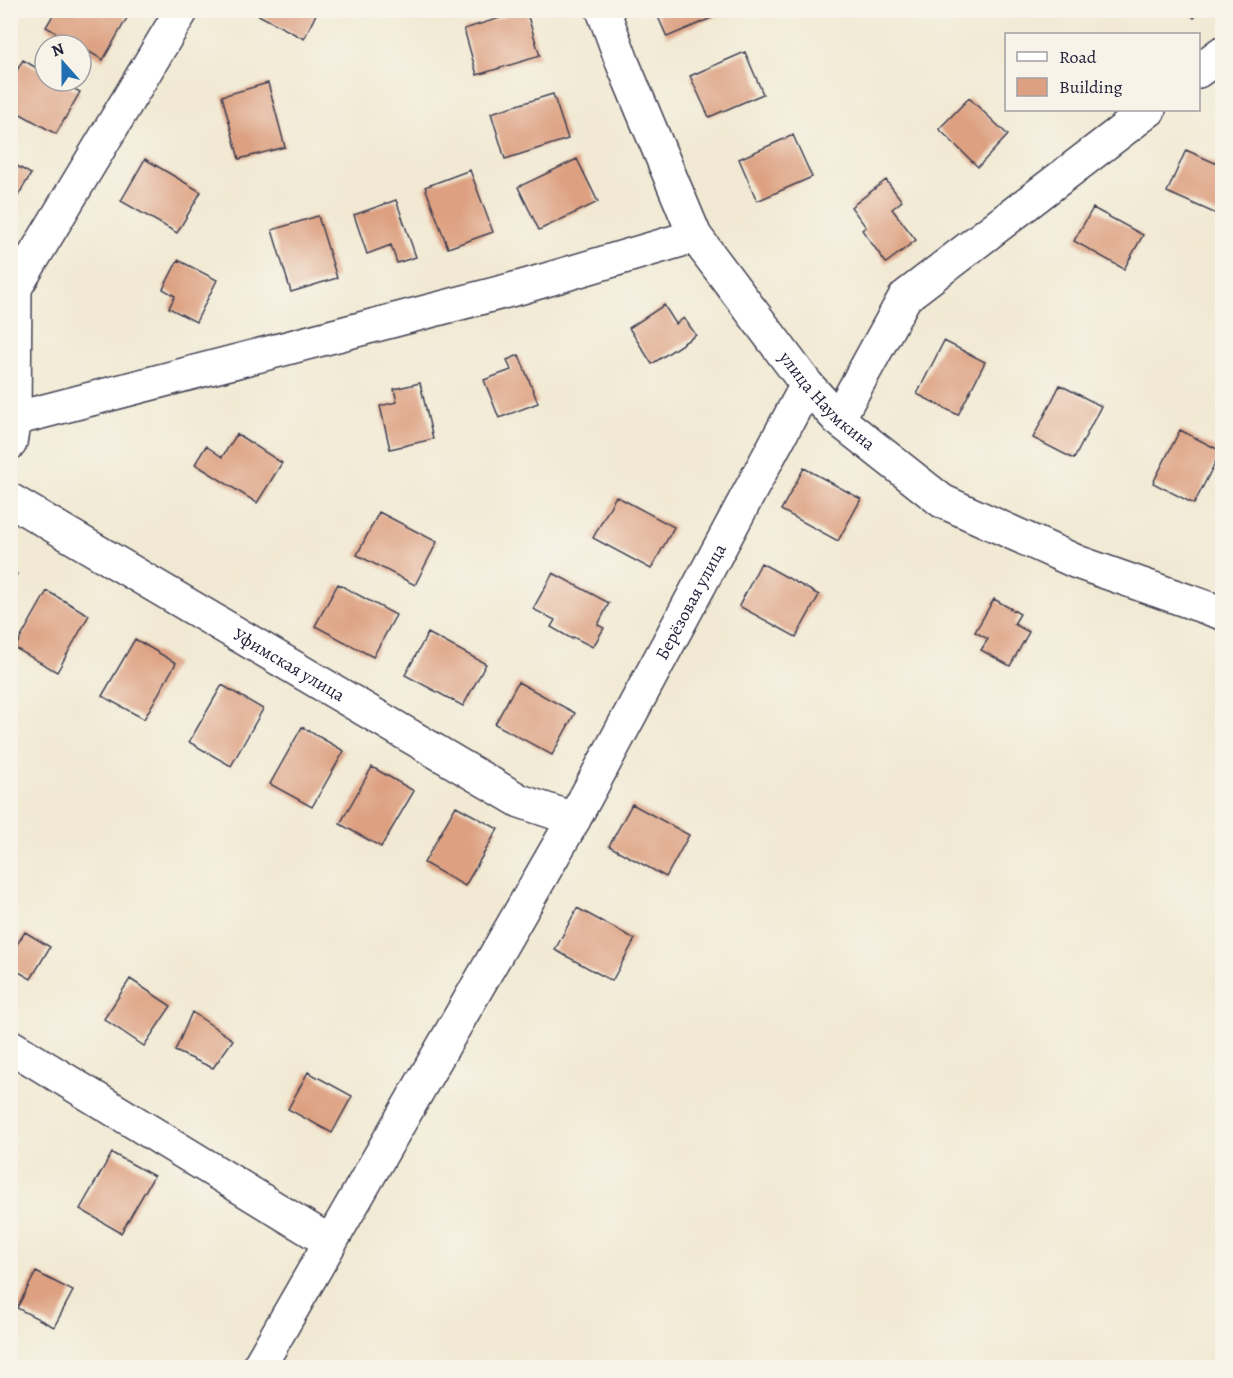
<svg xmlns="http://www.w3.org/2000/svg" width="1233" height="1378" font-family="Alegreya,serif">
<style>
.building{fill:#dda081}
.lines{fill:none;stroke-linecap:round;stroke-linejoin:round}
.minor-casing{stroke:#414052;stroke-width:36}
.minor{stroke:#fff;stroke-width:33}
.labels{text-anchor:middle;stroke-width:6;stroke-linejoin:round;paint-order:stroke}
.street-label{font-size:18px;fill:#22223b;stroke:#f7f3e8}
</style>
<rect width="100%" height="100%" fill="#f7f3e8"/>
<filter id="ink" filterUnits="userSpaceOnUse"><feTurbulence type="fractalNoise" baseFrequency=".0167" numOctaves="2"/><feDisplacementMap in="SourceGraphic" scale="12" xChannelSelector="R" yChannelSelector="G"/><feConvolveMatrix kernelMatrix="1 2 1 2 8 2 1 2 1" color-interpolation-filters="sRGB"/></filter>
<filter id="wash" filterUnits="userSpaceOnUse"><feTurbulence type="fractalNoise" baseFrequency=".008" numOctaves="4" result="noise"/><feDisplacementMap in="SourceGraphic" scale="24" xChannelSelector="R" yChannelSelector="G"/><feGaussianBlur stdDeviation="1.35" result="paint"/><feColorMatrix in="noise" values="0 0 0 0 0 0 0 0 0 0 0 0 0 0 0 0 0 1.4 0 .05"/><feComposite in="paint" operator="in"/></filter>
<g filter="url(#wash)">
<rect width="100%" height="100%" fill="#f1e9d3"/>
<g id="blocks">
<path class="building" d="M56 10H113L127 18 103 60 81 47V45H77L46 27Z
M249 10H318L304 39Z
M526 10 540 56 477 75 464 29Z
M655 10H720L721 14 667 37Z
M1187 10H1201L1194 18Z
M745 52 763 94 709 117 690 76Z
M23 60 45 73V81H60L80 92 56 134 10 108V82Z
M268 83 285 147 239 159 222 96Z
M553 94 568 139 505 159 491 113Z
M969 98 1008 135 978 167 939 129Z
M793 135 812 177 757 201 739 159Z
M1186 150 1222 166V212L1221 216 1167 192Z
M145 159 201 192 177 233 121 201Z
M577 159 598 202 539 230 518 187Z
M10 162 31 174 10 209Z
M470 170 493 232 448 248 425 187Z
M886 180 902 201 892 209 916 240 886 263 862 230 866 227 851 207Z
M396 200 416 257 397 263 391 245 367 254 354 215Z
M1093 208 1143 235 1124 269 1074 241Z
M318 216 337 278 291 292 272 230Z
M178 260 217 280 196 322 169 308 175 296 163 289Z
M664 305 676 324 684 318 696 335 652 364 629 328Z
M944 341 985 362 958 415 917 394Z
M519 355 538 403 499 418 484 380 511 370 507 360Z
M420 383 433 439 390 449 380 406 397 402 394 389Z
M1060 385 1101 406 1074 459 1033 438Z
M1180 430 1221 451 1194 504 1153 483Z
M237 434 282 463 257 503 195 464 206 446 222 457Z
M804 468 861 499 838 541 781 510Z
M616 496 674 527 651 569 593 538Z
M379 512 437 542 415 585 357 555Z
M761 563 819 595 796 637 739 606Z
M10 570 17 574 10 584Z
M553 573 609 603 598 625 604 628 593 647 573 637 572 639 551 627 555 620 533 609Z
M338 584 396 615 373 657 315 626Z
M47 591 89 615 57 672 15 648Z
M994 599 1020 614 1014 624 1029 632 1010 666 981 650 988 639 975 632Z
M428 633 486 664 463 706 405 675Z
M135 639 176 663 144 719 102 696Z
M518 682 575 713 552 755 495 724Z
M222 685 263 709 231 766 189 742Z
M302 727 344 751 312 807 270 784Z
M372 767 414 791 381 847 340 824Z
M632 804 689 835 666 877 609 846Z
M456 806 498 829 465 886 424 863Z
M577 908 635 939 612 981 555 950Z
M25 932 50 947 31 979 10 967V955Z
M130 979 171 1006 144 1046 104 1019Z
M192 1012 233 1040 213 1068 175 1051Z
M308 1072 352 1096 332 1133 288 1109Z
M112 1153 154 1176 121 1233 80 1209Z
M36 1272 73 1291 54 1327 17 1308Z"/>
</g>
</g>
<g filter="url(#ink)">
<use href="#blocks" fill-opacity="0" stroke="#414052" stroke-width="1.5"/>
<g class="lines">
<defs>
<g id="minor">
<path id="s1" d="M603 10 623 64 695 236 807 385 838 419 942 501 1077 562 1222 613"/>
<path d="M1198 71 1222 53"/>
<path d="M10 285 15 288 14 419 10 443"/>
<path d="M15 288 182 10"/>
<path d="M14 419 522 287 695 236"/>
<path d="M838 419 905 297 1149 110"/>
<path id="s2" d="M10 500 520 801 574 819"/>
<path d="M10 1046 330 1242"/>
<path id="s3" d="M258 1368 574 819 807 385"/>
</g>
</defs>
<use href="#minor" class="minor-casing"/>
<use href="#minor" class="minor"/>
</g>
</g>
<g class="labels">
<g class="street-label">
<text dy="6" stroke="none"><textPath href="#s1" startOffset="456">улица Наумкина</textPath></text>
<text dy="6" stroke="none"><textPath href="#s3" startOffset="880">Берёзовая улица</textPath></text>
<text dy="6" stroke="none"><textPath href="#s2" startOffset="324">Уфимская улица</textPath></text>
</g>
</g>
<rect width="1233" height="1378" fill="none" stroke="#f7f3e8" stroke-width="36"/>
<rect x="1005" y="33" width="195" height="78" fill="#f7f3e8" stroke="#a29fa3" stroke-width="1.5"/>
<rect x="1017" y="52" width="30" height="9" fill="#ffffff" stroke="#a29fa3" stroke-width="1.5"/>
<text x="1059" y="63" font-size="18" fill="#22223b">Road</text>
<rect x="1017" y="78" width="30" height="18" fill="#dda081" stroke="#a29fa3" stroke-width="1.5"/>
<text x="1059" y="93" font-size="18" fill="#22223b">Building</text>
<g transform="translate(63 63) rotate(339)"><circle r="28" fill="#f7f3e8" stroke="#a29fa3" stroke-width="1.5"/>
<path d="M0-4.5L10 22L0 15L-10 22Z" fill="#1f6fb2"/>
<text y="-9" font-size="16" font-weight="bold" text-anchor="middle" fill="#22223b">N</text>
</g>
</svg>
